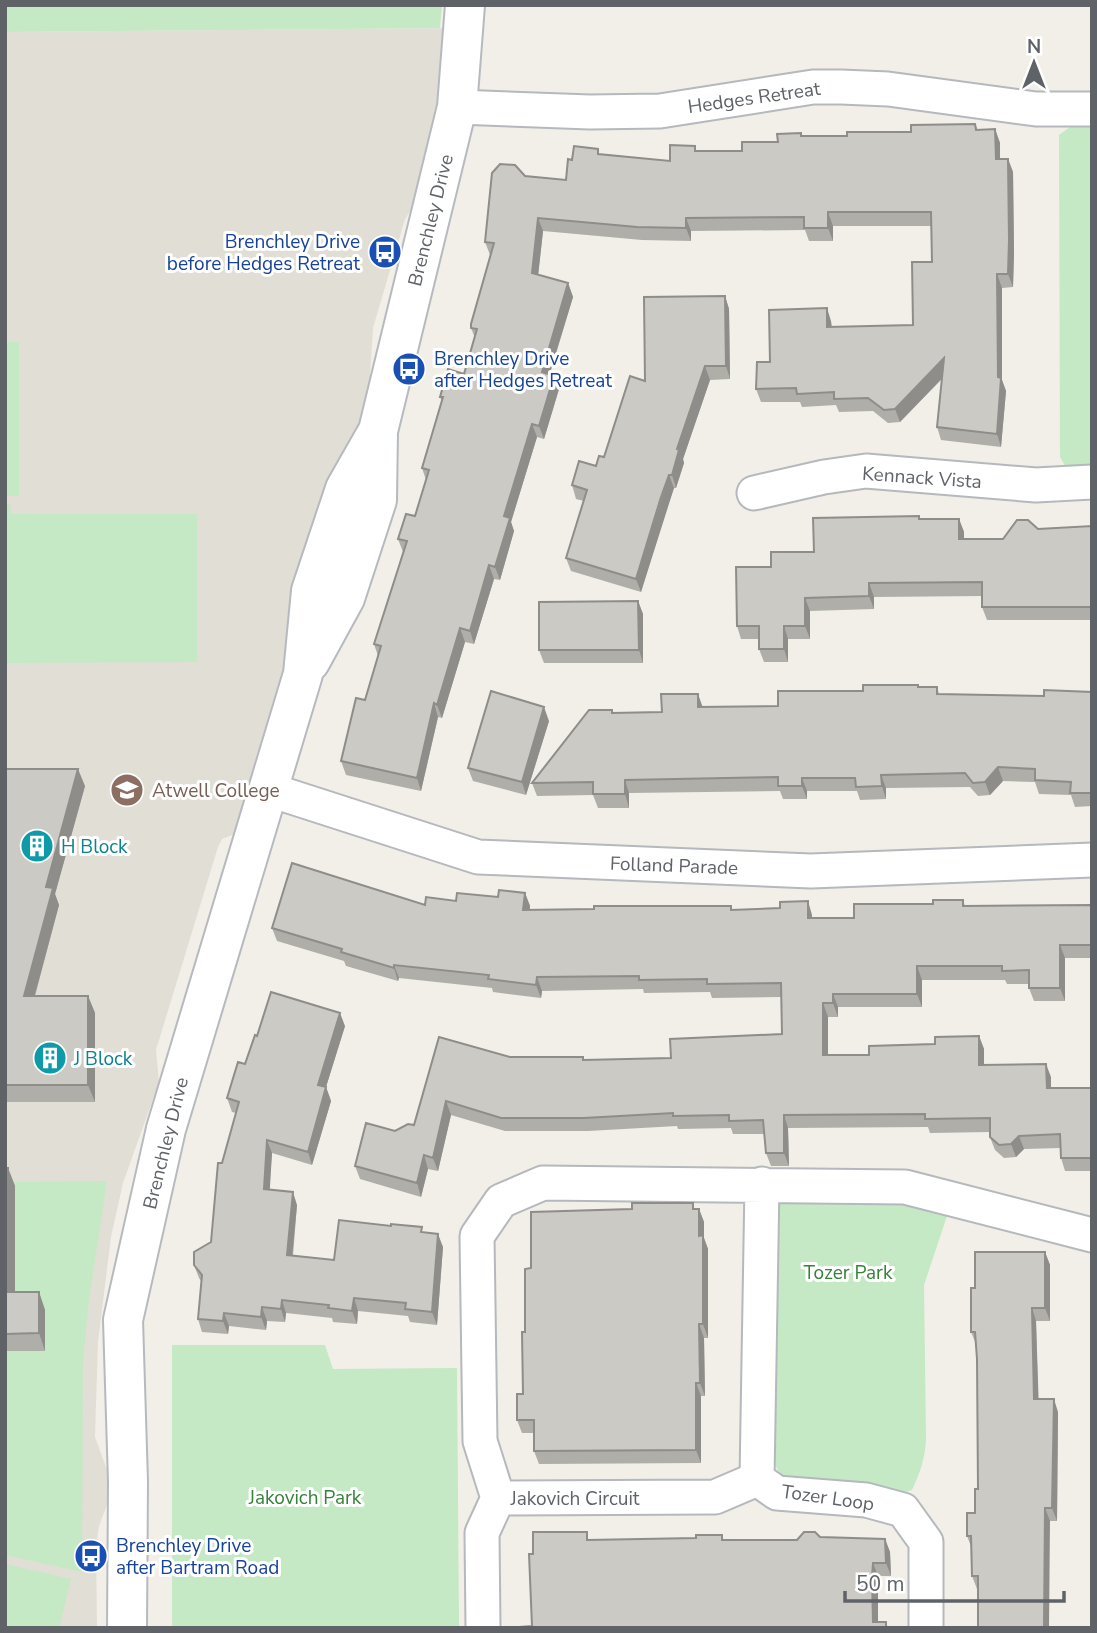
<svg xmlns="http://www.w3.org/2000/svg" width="1097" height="1633" font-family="'Nunito Sans',sans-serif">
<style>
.education{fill:#e1ded6}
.green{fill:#c5e8c5}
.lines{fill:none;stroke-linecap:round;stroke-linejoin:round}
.street-casing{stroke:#b5b8bc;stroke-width:37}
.secondary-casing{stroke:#b6babf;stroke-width:42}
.street{stroke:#fff;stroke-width:33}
.secondary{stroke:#fff;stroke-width:38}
.wall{fill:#afaea9}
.shaded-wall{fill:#8f8d8a}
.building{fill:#cccac5;stroke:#8f8d8a;stroke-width:2}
.labels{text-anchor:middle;stroke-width:6;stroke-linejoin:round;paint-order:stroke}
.street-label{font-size:19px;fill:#5f6368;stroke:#fff}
.transit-label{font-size:19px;fill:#164399;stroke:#fff;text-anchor:start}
.education-label{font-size:19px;fill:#785e54;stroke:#fff;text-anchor:start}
.culture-label{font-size:19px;fill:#0d838f;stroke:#fff;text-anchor:start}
.park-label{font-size:19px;fill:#348238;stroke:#fff}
</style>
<rect width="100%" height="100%" fill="#f1efe8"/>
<path class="education" d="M452 28 420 196 405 219 373 328 369 392 289 651 237 833 222 839 218 847 156 1050 159 1082 123 1183 111 1237 98 1342 95 1437 107 1470 108 1502 99 1526 96 1545 97 1628H5V32Z"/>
<path class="green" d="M5 5H442L440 28 5 32Z
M1092 126V472L1067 469 1060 457 1059 135 1070 127Z
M5 342H19V496H5Z
M5 504H10L11 514H197V662L5 663Z
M107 1181 89 1299 83 1359 82 1572 5 1555V1351L45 1350V1310L15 1303 14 1182Z
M881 1195 926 1206 947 1216 924 1285 926 1440C925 1458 920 1473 912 1490L906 1492 865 1484 787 1479C776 1471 774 1464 772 1451V1213L779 1204 791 1196Z
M172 1345H325L333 1369 457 1368 459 1628H172Z
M5 1564 71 1579 59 1628H5Z"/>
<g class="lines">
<defs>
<path id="street" d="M457 107 590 112 660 111 813 87H841L888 89 1036 109H1092
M754 493 824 477 866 471 1036 485 1092 482
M267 789 478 857 811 871 1092 860
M762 1184 757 1479 715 1497 498 1498 480 1441 477 1236 501 1201 543 1183 905 1187 1092 1235
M757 1479 777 1493 866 1500 903 1510 926 1542V1628
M483 1628 482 1533 498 1498"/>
<path id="secondary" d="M310 662 345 598 377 500 378 431 457 107 465 5
M127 1628 128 1482 123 1320 166 1129 303 674 311 591 345 489 378 431"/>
</defs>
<use href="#street" class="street-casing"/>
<use href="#secondary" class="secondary-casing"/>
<use href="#street" class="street"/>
<use href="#secondary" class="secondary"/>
</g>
<path class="wall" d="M975 124 978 130 995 129 1000 143V159H1008L1013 172 1014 253 1013 287 1002 288V380L1006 391 1001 447 941 440 937 427 942 379 900 422 888 423 873 411 839 412 836 405 802 407 800 402H761L756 389 770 362 831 321 832 327 913 325 932 262 931 226H833V241H809L805 230 691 231V241L642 240 543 231 538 275 568 283 573 297 550 374 554 376 559 389 544 439 537 437 511 522 514 531 500 580 494 579 474 644 465 642 442 718 438 717 421 791 346 775 341 761 365 700 378 656 374 644 403 552 398 539 415 516 426 480 422 468 442 402 440 397 464 374 475 338 471 328 490 255 485 242 525 176 566 180 572 160 601 154 670 161 697 151H742L802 136H847L911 132Z
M725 296 729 309 730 379 710 380 683 459 684 463 676 488H674L666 510 641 592 571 571 566 558 584 501 576 499 572 485 604 457 645 381Z
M920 519H959L964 532V539H1003L1038 529 1092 526V620H987L982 607V596L874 597V609L810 611V639H788V662H764L759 649V639H741L737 626 771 567Z
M638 601 643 614V663H544L539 650Z
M918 685 919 687H937L939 694 1044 696 1092 692V806L1075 807 1071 795 1039 794 1035 782 1003 781 990 795 978 796 970 787 886 788V799L860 800 857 791H807V799H783L780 791 629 793V808H598L593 795 537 796 532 783 613 713 662 712 702 707 778 706 863 691Z
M549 721 526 795 473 781 468 768Z
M5 769 85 786 55 894 59 905 35 996H88L95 1013V1102H5Z
M525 893 530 906V910H732L812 915V918H854L933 904 963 900 965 906 1092 905V958H1065V1001H1034L1029 988V984H1007L1005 980H922V1007H838V1017H828V1055H869L935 1044 979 1036 984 1049V1065L1051 1077V1088H1092V1171H1065L1061 1158 1060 1148 1024 1149 1016 1157 1004 1158 995 1150 990 1137V1132L930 1133 928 1127 788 1128 789 1166H771L766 1153 764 1134H733L731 1128 678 1129 677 1126 588 1131H505L451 1115 438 1171 428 1169 421 1197 360 1179 355 1166 395 1131 414 1125 510 1057 584 1060 671 1058 782 1034 781 997 712 998 710 992 644 993 643 989 542 991 541 998 493 992 492 988 399 978 398 981 346 966 344 961 277 941 272 928 425 905 498 897Z
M345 1026 326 1087 331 1101 312 1165 272 1153 269 1190 297 1205 293 1256 334 1260 424 1232 443 1247 437 1325 410 1322 408 1316 358 1311 357 1324 333 1322 332 1318 286 1313 285 1322 267 1321 266 1330 229 1326 228 1334 202 1332 198 1319 201 1281 199 1278 194 1265 211 1242 222 1163 236 1113 232 1112 227 1098 245 1064 257 1036Z
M5 1168H8L15 1186V1292H39L45 1310V1351H5Z
M695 1209H699L704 1222V1238L708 1249V1338H704L705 1396H701V1463L539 1464 534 1451V1433H522L517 1420 523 1394 525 1332 531 1268Z
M1045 1252 1050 1265V1321H1036L1038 1399 1058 1412 1057 1521H1050L977 1589 972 1576V1549L967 1536 975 1513 978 1489 977 1359 976 1344 971 1332 975 1288Z
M820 1537 885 1539 890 1552 891 1576H878V1622H886L888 1628H520L532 1626 590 1540H797Z"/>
<path class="shaded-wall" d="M995 129 1000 143V172L996 159Z
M1008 159 1013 172 1014 253 1013 287 1008 274Z
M828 212 833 226V241L828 228Z
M538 218 543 231 537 286 532 273Z
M686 218 691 231V241L686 228Z
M997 274 1002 288V380L1006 391 1001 447 997 434 998 377Z
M568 283 573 297 546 385 542 372Z
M725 296 729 309 730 379 726 366Z
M827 308 831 321 832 340 827 327Z
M944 358 949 371 900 422 895 409Z
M705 366 710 380 683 459 684 463 676 488 672 475 677 449Z
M554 376 559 389 544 439 539 426Z
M532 424 537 437 511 522 514 531 500 580 495 567 504 516Z
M669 475 674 488 641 592 636 579Z
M959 519 964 532V552L959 539Z
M489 565 494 579 474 644 470 631Z
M869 583 874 597V609L869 596Z
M805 598 810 611V639L805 626Z
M638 601 643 614V663L639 650Z
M784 626 788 639V662L784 649Z
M460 628 465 642 442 718 437 705Z
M698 694 703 708 698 707Z
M434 703 438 717 421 791 417 778Z
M544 707 549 721 526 795 522 782Z
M998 767 1003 781 990 795 985 782Z
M78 769 85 786 55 894 59 905 30 1013 24 996 46 887Z
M881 775 886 788V799L882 786Z
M802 778 807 791V799L802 786Z
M625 780 629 793V808L625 794Z
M525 893 530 906 528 923 523 910Z
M808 901 812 915V931L808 918Z
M1060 945 1065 958V1001L1060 988Z
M394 965 399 978 398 981 394 968Z
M917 966 922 980V1007L917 994Z
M537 977 542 991 541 998 536 985Z
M833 994 838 1007V1017L833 1003Z
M88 996 95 1013V1102L88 1085Z
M823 1003 828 1017V1068L823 1055Z
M340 1013 345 1026 326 1087 331 1101 312 1165 308 1152 318 1085Z
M979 1036 984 1049V1078L979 1065Z
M1046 1064 1051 1077V1101L1047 1088Z
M446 1101 451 1115 438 1171 433 1158Z
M784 1115 788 1128 789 1166 784 1153Z
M1019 1136 1024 1149 1016 1157 1011 1144Z
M267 1140 272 1153 269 1203 264 1189Z
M424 1155 428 1169 421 1197 417 1183Z
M8 1168 15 1186V1310L8 1292Z
M293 1192 297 1205 291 1268 287 1255Z
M699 1209 704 1222V1238L708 1249V1338L703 1324Z
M438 1234 443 1247 437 1325 432 1312Z
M1045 1252 1050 1265V1321L1045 1308Z
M39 1292 45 1310V1351L39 1333Z
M354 1298 358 1311 357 1324 352 1311Z
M282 1300 286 1313 285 1322 281 1309Z
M262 1307 267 1321 266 1330 261 1317Z
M1032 1308 1036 1321 1039 1412 1034 1399Z
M224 1313 229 1326 228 1334 223 1321Z
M699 1324 704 1338 705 1396 700 1383Z
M696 1383 701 1396V1463L696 1450Z
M1054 1399 1058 1412 1057 1521 1052 1508Z
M1045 1508 1050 1521 1049 1628H1044Z
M885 1539 890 1552 891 1576 886 1563Z
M873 1563 878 1576V1628L873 1622Z"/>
<path class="building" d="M975 124 976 130 995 129 996 159H1008L1009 240 1008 274H997L998 377 1001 378 997 434 937 427 944 358 895 409 884 410 868 398 834 399V392L797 394 796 388 756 389 757 362H770L769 310 827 308V327L913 325 912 262H932L931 212H828V228H804V217L686 218V228L637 227 538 218 532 273 568 283 542 372 554 376 539 426 532 424 504 516 510 518 495 567 489 565 470 631 460 628 437 705 434 703 417 778 341 761 356 698 365 700 381 646 374 644 407 541 398 539 406 514 415 516 429 470 422 468 443 397H440L448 369 464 374 477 329 471 328V324L494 243 485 242 492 173 500 164 515 165 525 176 566 180 568 159 572 160 574 146 598 149V154L670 161V145L695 146V151H742V142H778L777 134 801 133V136H847V132H911V125Z
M725 296 726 366H705L677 449 679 450 672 475H669L661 497 636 579 566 558 587 490 572 485 579 461 596 466 599 456 604 457 630 376 645 381 644 297Z
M919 516V519H959V539H1003L1017 520H1028L1038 529 1092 526V607H982V582L869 583V596L805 598V626H784V649H759V626H737L736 567H771V552H814L813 518Z
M638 601 639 650H539V602Z
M863 685H918V687H937V694L1044 696V690L1092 692V793H1070L1071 782 1035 780V769L998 767 985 782 973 783 965 773 881 775 882 786 856 787 855 778H802V786H778V777L625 780V794H593V782L532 783 589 710H612V713L662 712 661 694H698V707L778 706V691H863Z
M491 691 544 707 522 782 468 768Z
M5 769H78L46 887 53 888 24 996H88V1085H5Z
M292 863 425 905 426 897 456 901 457 893 498 897 499 890 525 893 523 910 594 909V906H731V910L780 908V902L808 901V918H854V904H933V900H963V906L1092 905V945H1060V988H1029V970L1002 971V966H917V994H833V1003H823V1055H869V1046L935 1044V1037L979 1036V1065L1046 1064 1047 1088H1092V1158H1061L1060 1134 1019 1136 1011 1144 999 1145 990 1137V1118L925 1119V1114L784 1115V1153H766L763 1120 729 1121V1115L673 1116V1113L584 1118H501L446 1101 433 1158 424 1155 417 1183 355 1166 366 1123 395 1131 408 1124 414 1125 439 1037 510 1057H583V1060L671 1058 670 1039 782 1034 781 983 707 984V979L639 980V976L537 977 536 985 488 979 489 975 394 965V968L341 952 342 949 272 928Z
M271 992 340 1013 318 1085 326 1087 308 1152 267 1140 264 1189 293 1192 287 1255 334 1260 339 1220 391 1226V1224L422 1227 421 1232 438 1234 432 1312 405 1309 406 1303 354 1298 352 1311 328 1308 329 1305 282 1300 281 1309 262 1307 261 1317 224 1313 223 1321 198 1319 202 1275 194 1265V1252L211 1242 218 1163H222L239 1102 227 1098 238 1062 245 1064 255 1035 257 1036Z
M5 1168H8V1292H39V1333L5 1334Z
M632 1203H693V1209H699V1236L703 1235V1324H699L700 1383H696V1450L534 1451V1420H517V1394H523L522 1332H525V1269L531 1268V1212L632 1209Z
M975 1252H1045V1308H1032L1034 1399H1054L1052 1508H1045L1044 1628H978V1576H972L971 1536H967V1513H975V1489H978L977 1359 975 1332H971V1288H975Z
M533 1532H587V1540L696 1538V1535H722V1540H797L804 1532H815L820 1537 885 1539 886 1563H873L872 1577 873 1622H886V1628H520V1627L532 1626 529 1554H533Z"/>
<defs>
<symbol id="bus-disc" viewBox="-11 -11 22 22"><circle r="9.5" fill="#1a4fb4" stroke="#fff"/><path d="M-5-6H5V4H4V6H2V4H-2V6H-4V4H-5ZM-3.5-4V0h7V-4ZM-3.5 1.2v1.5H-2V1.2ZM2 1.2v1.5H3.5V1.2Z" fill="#fff"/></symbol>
<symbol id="school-disc" viewBox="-11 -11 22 22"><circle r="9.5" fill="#8d6e63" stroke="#fff"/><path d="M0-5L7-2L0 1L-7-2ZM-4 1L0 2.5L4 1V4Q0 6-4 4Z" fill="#fff"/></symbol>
<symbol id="building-disc" viewBox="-11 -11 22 22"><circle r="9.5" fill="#0f9aa8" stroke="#fff"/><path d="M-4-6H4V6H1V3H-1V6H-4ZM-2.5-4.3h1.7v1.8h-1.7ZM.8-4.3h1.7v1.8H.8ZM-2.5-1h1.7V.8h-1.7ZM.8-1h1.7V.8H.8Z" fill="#fff"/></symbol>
</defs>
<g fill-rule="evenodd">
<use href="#bus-disc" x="366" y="233" width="38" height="38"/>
<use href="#bus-disc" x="390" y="350" width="38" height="38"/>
<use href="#school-disc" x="108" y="771" width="38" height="38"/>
<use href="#building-disc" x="18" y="827" width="38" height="38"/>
<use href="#building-disc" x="31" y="1039" width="38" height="38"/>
<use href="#bus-disc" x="72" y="1537" width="38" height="38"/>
</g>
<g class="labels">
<g class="street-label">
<text transform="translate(754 97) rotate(-8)" y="7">Hedges Retreat</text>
<text transform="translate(430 220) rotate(-76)" y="7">Brenchley Drive</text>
<text transform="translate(922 477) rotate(4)" y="7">Kennack Vista</text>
<text transform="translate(674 865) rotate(2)" y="7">Folland Parade</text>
<text transform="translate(165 1143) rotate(-76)" y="7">Brenchley Drive</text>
<text transform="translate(828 1497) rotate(8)" y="7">Tozer Loop</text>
<text x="575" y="1505">Jakovich Circuit</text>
</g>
<g class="transit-label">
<text x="360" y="248" text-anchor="end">Brenchley Drive<tspan x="360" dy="22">before Hedges Retreat</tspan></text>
<text x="434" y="365">Brenchley Drive<tspan x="434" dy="22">after Hedges Retreat</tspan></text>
<text x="116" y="1552">Brenchley Drive<tspan x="116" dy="22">after Bartram Road</tspan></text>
</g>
<g class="education-label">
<text x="152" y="797">Atwell College</text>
</g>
<g class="culture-label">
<text x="61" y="853">H Block</text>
<text x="74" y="1065">J Block</text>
</g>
<g class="park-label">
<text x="848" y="1279">Tozer Park</text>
<text x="305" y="1504">Jakovich Park</text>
</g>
</g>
<rect width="1097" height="1633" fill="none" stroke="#5f6368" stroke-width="14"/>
<g transform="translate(1034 63)" stroke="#ffffff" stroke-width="5" paint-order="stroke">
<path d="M0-5L12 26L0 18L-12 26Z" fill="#5f6368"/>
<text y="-10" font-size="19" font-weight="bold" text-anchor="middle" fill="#5f6368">N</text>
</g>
<path d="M845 1591v10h219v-10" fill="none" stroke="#5f6368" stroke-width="3.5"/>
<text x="856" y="1591" font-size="21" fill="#5f6368" stroke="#ffffff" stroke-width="5" paint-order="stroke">50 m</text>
</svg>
